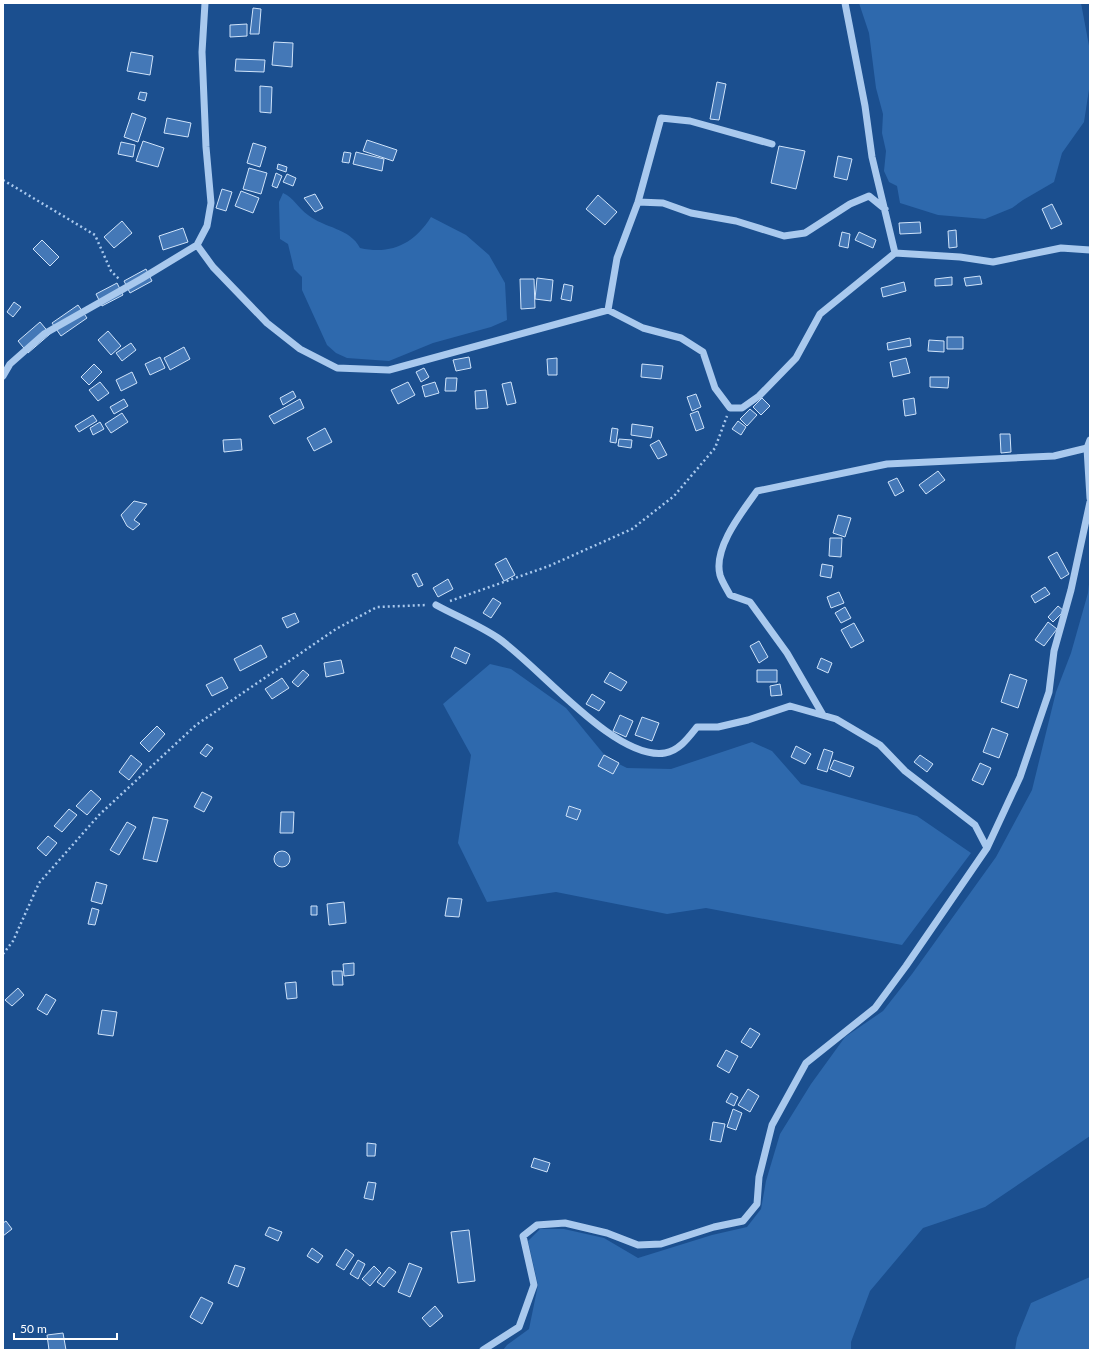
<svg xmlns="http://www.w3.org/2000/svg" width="1093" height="1353" font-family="Lato,sans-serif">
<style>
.green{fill:#2e69ad}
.building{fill:#4478b7;stroke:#cfe3fa}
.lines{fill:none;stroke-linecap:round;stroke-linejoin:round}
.path{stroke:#a9c9ee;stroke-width:2.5;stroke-dasharray:2 3;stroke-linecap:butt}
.minor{stroke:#a9c9ee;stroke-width:7}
</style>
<rect width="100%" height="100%" fill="#1b4f8f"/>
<path class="green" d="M859 3H1081L1090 51V83L1084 122 1062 153 1054 182 1023 200 1012 208 985 219 938 215 900 203 897 186 889 182 884 171 886 151 882 133 883 114 876 88 869 33Z
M283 193C294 198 298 208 308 215 324 228 350 228 360 248 391 255 414 244 431 217L466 235 489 255 505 283 507 320 491 327 433 343 389 361 347 358 336 353 327 345 302 290V277L294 269 288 244 280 239 279 202Z
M1090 575V1136L985 1207 923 1228 870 1291 851 1342V1350H503L507 1345 529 1329 538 1285 528 1241 540 1229H564L604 1238 638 1258 712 1235 747 1227 761 1209 766 1181 780 1134 811 1084 845 1037 883 1011 912 974 996 857 1032 790 1056 692 1071 653 1088 593Z
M490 664 511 669 566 708 607 758 627 768 671 769 752 742 772 751 801 784 917 816 971 853 902 945 706 908 667 914 556 892 487 902 458 843 471 755 443 704Z
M1090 1277V1350H1015L1017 1338 1031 1303Z"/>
<path class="building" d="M253 8 261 9 259 34H250Z
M247 24V36L230 37V25Z
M274 42 293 43 292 67 272 65Z
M131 52 153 56 150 75 127 71Z
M236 59 265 60 264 72 235 71Z
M717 82 726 84 719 120 710 119Z
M260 86 272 87 271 113 260 112Z
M140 92 147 93 145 101 138 99Z
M132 113 146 118 138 142 124 137Z
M167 118 191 123 188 137 164 133Z
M367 140 397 150 393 161 363 151Z
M143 141 164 148 158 167 136 161Z
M121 142 135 145 133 157 118 154Z
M253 143 266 147 260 167 247 163Z
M779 146 805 151 796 189 771 183Z
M344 152 351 153 349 163 342 162Z
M356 152 384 159 382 171 353 164Z
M838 156 852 159 847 180 834 177Z
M278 164 287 167 286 172 277 169Z
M249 168 267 173 261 194 243 189Z
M276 173 282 176 277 188 272 186Z
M287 174 296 178 293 186 283 182Z
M222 189 232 192 226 211 216 208Z
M241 191 259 198 253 213 235 206Z
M315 194 323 208 315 212 304 198Z
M598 195 617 212 605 225 586 209Z
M1052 204 1062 224 1051 229 1042 209Z
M122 221 132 233 114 248 104 237Z
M920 222 921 233 900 234 899 223Z
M183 228 188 242 163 250 159 236Z
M956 230 957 247 949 248 948 231Z
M842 232 850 234 848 248 839 246Z
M859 232 876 240 873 248 855 240Z
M42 240 59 257 50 266 33 249Z
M146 269 152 281 130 293 124 281Z
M980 276 982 284 966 286 964 278Z
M952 277V285L935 286V279Z
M537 278 553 280 551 301 535 299Z
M520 279H534L535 308 521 309Z
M904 282 906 291 883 297 881 288Z
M117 283 123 295 102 306 96 294Z
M564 284 573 286 571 301 561 299Z
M14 302 21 307 13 317 7 312Z
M78 305 87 318 61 336 52 323Z
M40 322 50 334 28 353 18 341Z
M108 331 121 346 111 355 98 340Z
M947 337H963V349H947Z
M910 338 911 346 888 350 887 343Z
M929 340 944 341V352L928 351Z
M131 343 136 350 122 361 116 353Z
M184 347 190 359 170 370 164 358Z
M160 357 165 368 150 375 145 364Z
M469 357 471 368 456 371 453 360Z
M557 358V375H548L547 359Z
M906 358 910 373 893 377 890 362Z
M94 364 102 372 89 385 81 377Z
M642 364 663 366 661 379 641 377Z
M424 368 429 377 421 382 416 372Z
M132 372 137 383 121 391 116 380Z
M930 377H949L948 388 930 387Z
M446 378H457L456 391H445Z
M100 382 109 393 98 401 89 390Z
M408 382 415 395 398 404 391 390Z
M435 382 439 393 425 397 422 386Z
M511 382 516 403 507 405 502 384Z
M486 390 488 408 476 409 475 391Z
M293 391 296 397 283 405 280 398Z
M696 394 701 407 692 411 687 397Z
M762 398 770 406 761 415 753 407Z
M914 398 916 414 905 416 903 400Z
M124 399 128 406 114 414 110 407Z
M300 399 304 408 274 424 269 416Z
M750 409 757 415 747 426 740 419Z
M698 411 704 428 696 431 690 414Z
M122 413 128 422 111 433 105 424Z
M93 415 97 421 79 432 75 426Z
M738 421 746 427 741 435 732 429Z
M100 422 104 429 93 435 90 428Z
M632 424 653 427 651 438 631 435Z
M325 428 332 442 314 451 307 438Z
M612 428 618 429 616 443 610 442Z
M1000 434H1010L1011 452 1001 453Z
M241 439 242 450 224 452 223 440Z
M619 439 632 440 631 448 618 446Z
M659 440 667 455 658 459 650 445Z
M938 471 945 480 926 494 919 485Z
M897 478 904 491 895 496 888 482Z
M134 501 147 504 134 520 140 524 133 530 127 526 121 515Z
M838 515 851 518 845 537 833 533Z
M830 538H842L841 557 829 556Z
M1057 552 1069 574 1061 579 1048 557Z
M506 558 515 575 504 581 495 564Z
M822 564 833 566 831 578 820 576Z
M417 573 423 585 418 587 412 575Z
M448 579 453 589 438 597 433 588Z
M1045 587 1050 594 1035 603 1031 596Z
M839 592 844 603 831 608 827 597Z
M493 598 501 603 491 618 483 613Z
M1058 606 1064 611 1053 622 1048 617Z
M845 607 851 618 841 623 835 613Z
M295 613 299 622 287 628 282 618Z
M1048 622 1057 629 1044 646 1035 640Z
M854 623 864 641 851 648 841 630Z
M759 641 768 657 759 663 750 646Z
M261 645 267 657 240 671 234 659Z
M455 647 470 654 466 664 451 657Z
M821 658 832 663 828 673 817 668Z
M341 660 344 673 326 677 324 663Z
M303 670 309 675 298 687 292 682Z
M757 670H777V682H757Z
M610 672 627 682 621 691 604 682Z
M1010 674 1027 680 1018 708 1001 702Z
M222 677 228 688 212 696 206 685Z
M282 678 289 688 272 699 265 689Z
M780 684 782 695 771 696 770 686Z
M592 694 605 702 599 711 586 704Z
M620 715 633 721 626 737 613 731Z
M642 717 659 723 652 741 635 735Z
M157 726 165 734 149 752 140 743Z
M992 728 1008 734 999 758 983 752Z
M207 744 213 748 206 757 200 753Z
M796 746 811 754 805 764 791 757Z
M824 749 833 752 827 772 817 769Z
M131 755 142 764 129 780 119 772Z
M604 755 619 763 613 774 598 766Z
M920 755 933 764 927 772 914 762Z
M834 760 854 767 850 777 830 769Z
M980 763 991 768 983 785 972 780Z
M91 790 101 799 87 815 76 806Z
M202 792 212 797 204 812 194 807Z
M569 806 581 810 577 820 566 816Z
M69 809 77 815 62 832 54 826Z
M281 812H294L293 833H280Z
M153 817 168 820 157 862 143 859Z
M127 822 136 827 119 855 110 850Z
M48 836 57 843 46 856 37 848Z
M274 859a8 8 0 1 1 16 0a8 8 0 1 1-16 0Z
M96 882 107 885 102 904 91 901Z
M448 898 462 899 459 917 445 916Z
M344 902 346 923 329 925 327 904Z
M311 906H317V915H311Z
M92 908 99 910 95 925 88 924Z
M354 963V975L344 976 343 964Z
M332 971H342L343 985H333Z
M296 982 297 998 287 999 285 983Z
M18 988 24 995 12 1006 5 1000Z
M46 994 56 1000 47 1015 37 1009Z
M102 1010 117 1012 113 1036 98 1034Z
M750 1028 760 1034 751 1048 741 1042Z
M726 1050 738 1056 729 1073 717 1066Z
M748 1089 759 1096 750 1112 738 1105Z
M731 1093 738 1097 734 1106 726 1102Z
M733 1109 742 1113 736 1130 727 1127Z
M713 1122 725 1124 721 1142 710 1140Z
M367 1143 376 1144 375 1156H367Z
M534 1158 550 1163 547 1172 531 1167Z
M368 1182 376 1183 373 1200 364 1198Z
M6 1221 12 1229 3 1236V1223Z
M269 1227 282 1232 278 1241 265 1235Z
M469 1230 475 1281 458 1283 451 1232Z
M312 1248 323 1256 318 1263 307 1256Z
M346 1249 354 1255 344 1270 336 1265Z
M358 1260 365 1264 358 1279 350 1274Z
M409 1263 422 1268 410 1297 398 1292Z
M235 1265 245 1268 238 1287 228 1283Z
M374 1266 381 1273 370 1286 362 1279Z
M389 1267 396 1272 384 1287 377 1282Z
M201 1297 213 1303 202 1324 190 1317Z
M435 1306 443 1316 430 1327 422 1318Z
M63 1333 66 1350H49L47 1335Z"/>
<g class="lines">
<path class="path" d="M3 180 95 235 111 271 120 280
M450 601 549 566 632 529 674 496 715 448 727 416
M3 954 13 941 39 883 99 815 196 725 336 629 377 607 427 605"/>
<path class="minor" d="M845 3 865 106 872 157 895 253
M638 202 663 203 691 213 736 221 784 236 805 233 850 204 869 196 885 209
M197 245 213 267 267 323 300 349 337 368 389 370 608 310 643 328 681 338 703 352 715 388 730 408H742L759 396 796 358 820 314 895 253 960 257 993 262 1061 248 1090 250
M608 310 617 258 638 202 661 118 690 121 772 144
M3 376 10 364 44 334 141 279 197 245 207 226 211 203 206 147 202 52 205 3
M1090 440 1087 448 1090 498
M436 605C456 616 479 625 498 638 538 665 615 761 665 753 679 751 689 737 697 727H718L748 720 790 706 836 719 880 745 905 771 975 825 987 848
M823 715 787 653 750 602 730 595C727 589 722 582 720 575 713 548 742 512 757 491L887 464 1054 456 1087 448
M483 1350 519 1327 534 1285 523 1236 537 1225 565 1223 607 1233 638 1245 661 1244 714 1227 743 1221 757 1204 759 1177 772 1125 806 1063 875 1008 906 966 987 848 1020 777 1049 692 1054 651 1071 590 1090 502"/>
</g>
<rect width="1093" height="1353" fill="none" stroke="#ffffff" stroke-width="8"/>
<path d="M14 1333v6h103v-6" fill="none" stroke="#ffffff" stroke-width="2"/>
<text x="20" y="1333" font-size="12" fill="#ffffff" stroke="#1b4f8f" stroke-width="3" paint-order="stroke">50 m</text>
</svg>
